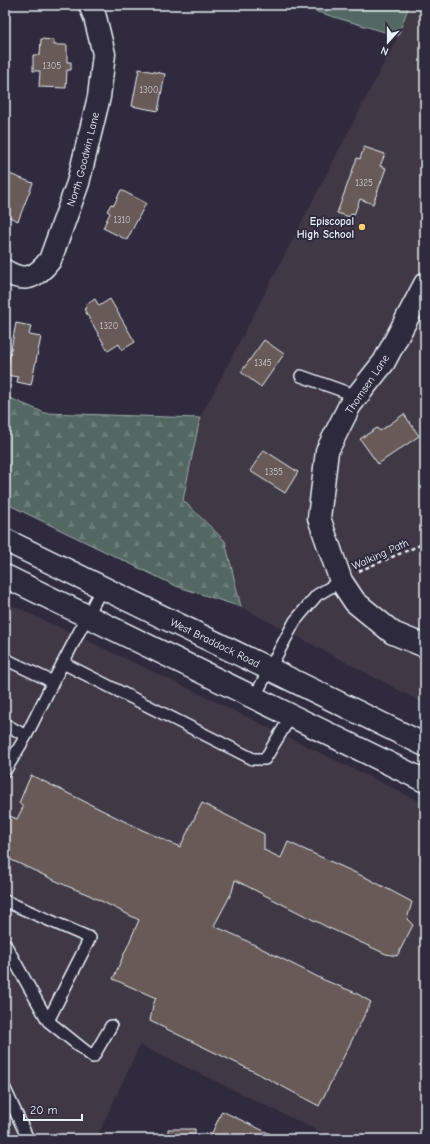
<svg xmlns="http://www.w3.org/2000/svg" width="430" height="1144" font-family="'Comic Neue',sans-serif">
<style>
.built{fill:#403844}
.green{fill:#526862;stroke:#9dacad}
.forest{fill:url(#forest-firs);stroke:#9dacad}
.building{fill:#675a56;stroke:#e8f1f8}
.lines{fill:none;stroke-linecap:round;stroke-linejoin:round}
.service-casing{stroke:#e8f1f8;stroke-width:14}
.minor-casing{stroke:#e8f1f8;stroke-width:25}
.secondary-casing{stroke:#e8f1f8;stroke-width:25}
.path{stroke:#e8f1f8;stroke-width:2.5;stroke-dasharray:4 3;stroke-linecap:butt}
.service{stroke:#2f2a3d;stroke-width:11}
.minor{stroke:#2f2a3d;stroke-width:22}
.secondary{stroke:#2f2a3d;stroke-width:22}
.poi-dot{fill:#ffd166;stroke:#2f2a3d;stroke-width:1.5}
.labels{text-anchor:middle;stroke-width:4;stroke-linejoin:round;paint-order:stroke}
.number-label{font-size:9px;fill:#c8cbd0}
.street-label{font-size:11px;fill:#e8f1f8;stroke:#2f2a3d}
.poi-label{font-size:11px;font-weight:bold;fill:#e8f1f8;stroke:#2f2a3d;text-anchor:end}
</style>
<defs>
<pattern id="forest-firs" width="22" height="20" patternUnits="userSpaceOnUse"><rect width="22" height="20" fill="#526862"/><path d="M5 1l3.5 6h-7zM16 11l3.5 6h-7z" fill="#6b7e79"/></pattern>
</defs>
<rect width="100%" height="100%" fill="#2f2a3d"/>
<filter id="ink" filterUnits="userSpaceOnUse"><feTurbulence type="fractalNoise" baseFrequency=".025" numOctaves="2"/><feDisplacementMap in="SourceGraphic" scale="8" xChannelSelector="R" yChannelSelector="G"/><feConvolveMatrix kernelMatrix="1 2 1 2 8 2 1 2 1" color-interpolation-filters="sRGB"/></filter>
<g filter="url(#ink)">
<path class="built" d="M409 5H425V704L241 607 225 541 183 500 200 418 398 36Z
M5 602 194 691 425 804V1139H335L140 1045 96 1139H5Z"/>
<path class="green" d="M294 5H409L398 36Z"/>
<path class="forest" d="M5 396 45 413 200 418 183 500 225 541 241 607 176 586 5 503Z"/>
<path class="building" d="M41 39 54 40V45H67V62H71V70H67L66 88 39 87 40 71H33V55H40Z
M139 69 165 74 158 111 132 106Z
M364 147 385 154 380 166 386 168 373 204 360 199 354 215 351 214 350 217 337 213 357 158 360 159Z
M7 173 33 183 18 221 5 215V178Z
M121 190 146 203 127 240 103 228 110 213 107 211 111 204 114 205Z
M95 299 99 306 110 299 135 342 122 350 119 344 108 351 84 309 86 308 85 305Z
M16 323 31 326 29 335 41 337 31 385 17 382 18 377 6 375Z
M264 340 284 354 261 387 241 372Z
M404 414 419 436 378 464 360 439 377 428 380 431Z
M264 450 298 472 285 493 250 471Z
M31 775 138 828 180 847 202 803 264 834V850L281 858 288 842 369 879 412 902 407 919 413 925 397 956 386 954 327 927 235 880 232 892 214 926 237 936 324 980 356 993 371 1002 319 1106 257 1073 150 1021 153 1005 156 998 113 979 139 920 89 895 67 886 5 857V826L10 816 17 819 23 807 19 803Z
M222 1111 281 1139H220L211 1135Z
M168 1129H195V1139H168Z"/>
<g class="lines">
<defs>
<path id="service" d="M301 376 357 396
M5 659 53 682
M63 663 253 759H265L291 716
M254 698 295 621 317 595 341 581
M5 724 26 736
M5 771 26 736 53 682 102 588
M5 901 90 938 48 1021 93 1057 111 1026
M5 944 48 1021
M5 1089 28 1139"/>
<g id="minor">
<path id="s1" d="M5 271C25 283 36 278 50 260L78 183 99 97 104 54 95 17 90 5"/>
<path d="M425 284 384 362 350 405 327 451 319 518 341 581 355 602 393 633 425 646"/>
</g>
<g id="secondary">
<path id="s2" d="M5 540 425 745"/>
<path d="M5 576 425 781"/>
</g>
</defs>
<use href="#service" class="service-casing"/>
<use href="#minor" class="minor-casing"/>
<use href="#secondary" class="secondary-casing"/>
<path class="path" d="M359 571 425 543"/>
<use href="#service" class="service"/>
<use href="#minor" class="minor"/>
<use href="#secondary" class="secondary"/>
</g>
</g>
<circle class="poi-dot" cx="362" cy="227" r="4"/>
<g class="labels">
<g class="number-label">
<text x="52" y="69">1305</text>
<text x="149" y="93">1300</text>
<text x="364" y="186">1325</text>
<text x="122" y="223">1310</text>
<text x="109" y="329">1320</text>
<text x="263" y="366">1345</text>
<text x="274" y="475">1355</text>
</g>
<g class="street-label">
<text dy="4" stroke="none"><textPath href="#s1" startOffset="159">North Goodwin Lane</textPath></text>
<text transform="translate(367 384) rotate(-56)" y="4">Thomsen Lane</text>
<text transform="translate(380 554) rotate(-24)" y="4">Walking Path</text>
<text dy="4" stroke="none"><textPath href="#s2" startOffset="234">West Braddock Road</textPath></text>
</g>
<g class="poi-label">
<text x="354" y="225">Episcopal<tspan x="354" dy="13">High School</tspan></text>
</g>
</g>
<rect width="430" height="1144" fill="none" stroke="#2f2a3d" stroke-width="20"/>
<rect x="10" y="10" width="410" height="1124" fill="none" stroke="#e8f1f8" stroke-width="1.5" filter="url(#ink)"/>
<g transform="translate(388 42) rotate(201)" stroke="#2f2a3d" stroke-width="3" paint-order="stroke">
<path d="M0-3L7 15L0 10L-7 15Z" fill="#e8f1f8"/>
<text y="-6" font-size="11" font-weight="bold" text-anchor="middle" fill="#e8f1f8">N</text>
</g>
<path d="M24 1114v6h58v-6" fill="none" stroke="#e8f1f8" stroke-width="2"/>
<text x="30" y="1114" font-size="12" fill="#e8f1f8" stroke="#2f2a3d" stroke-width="3" paint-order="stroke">20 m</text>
</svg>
